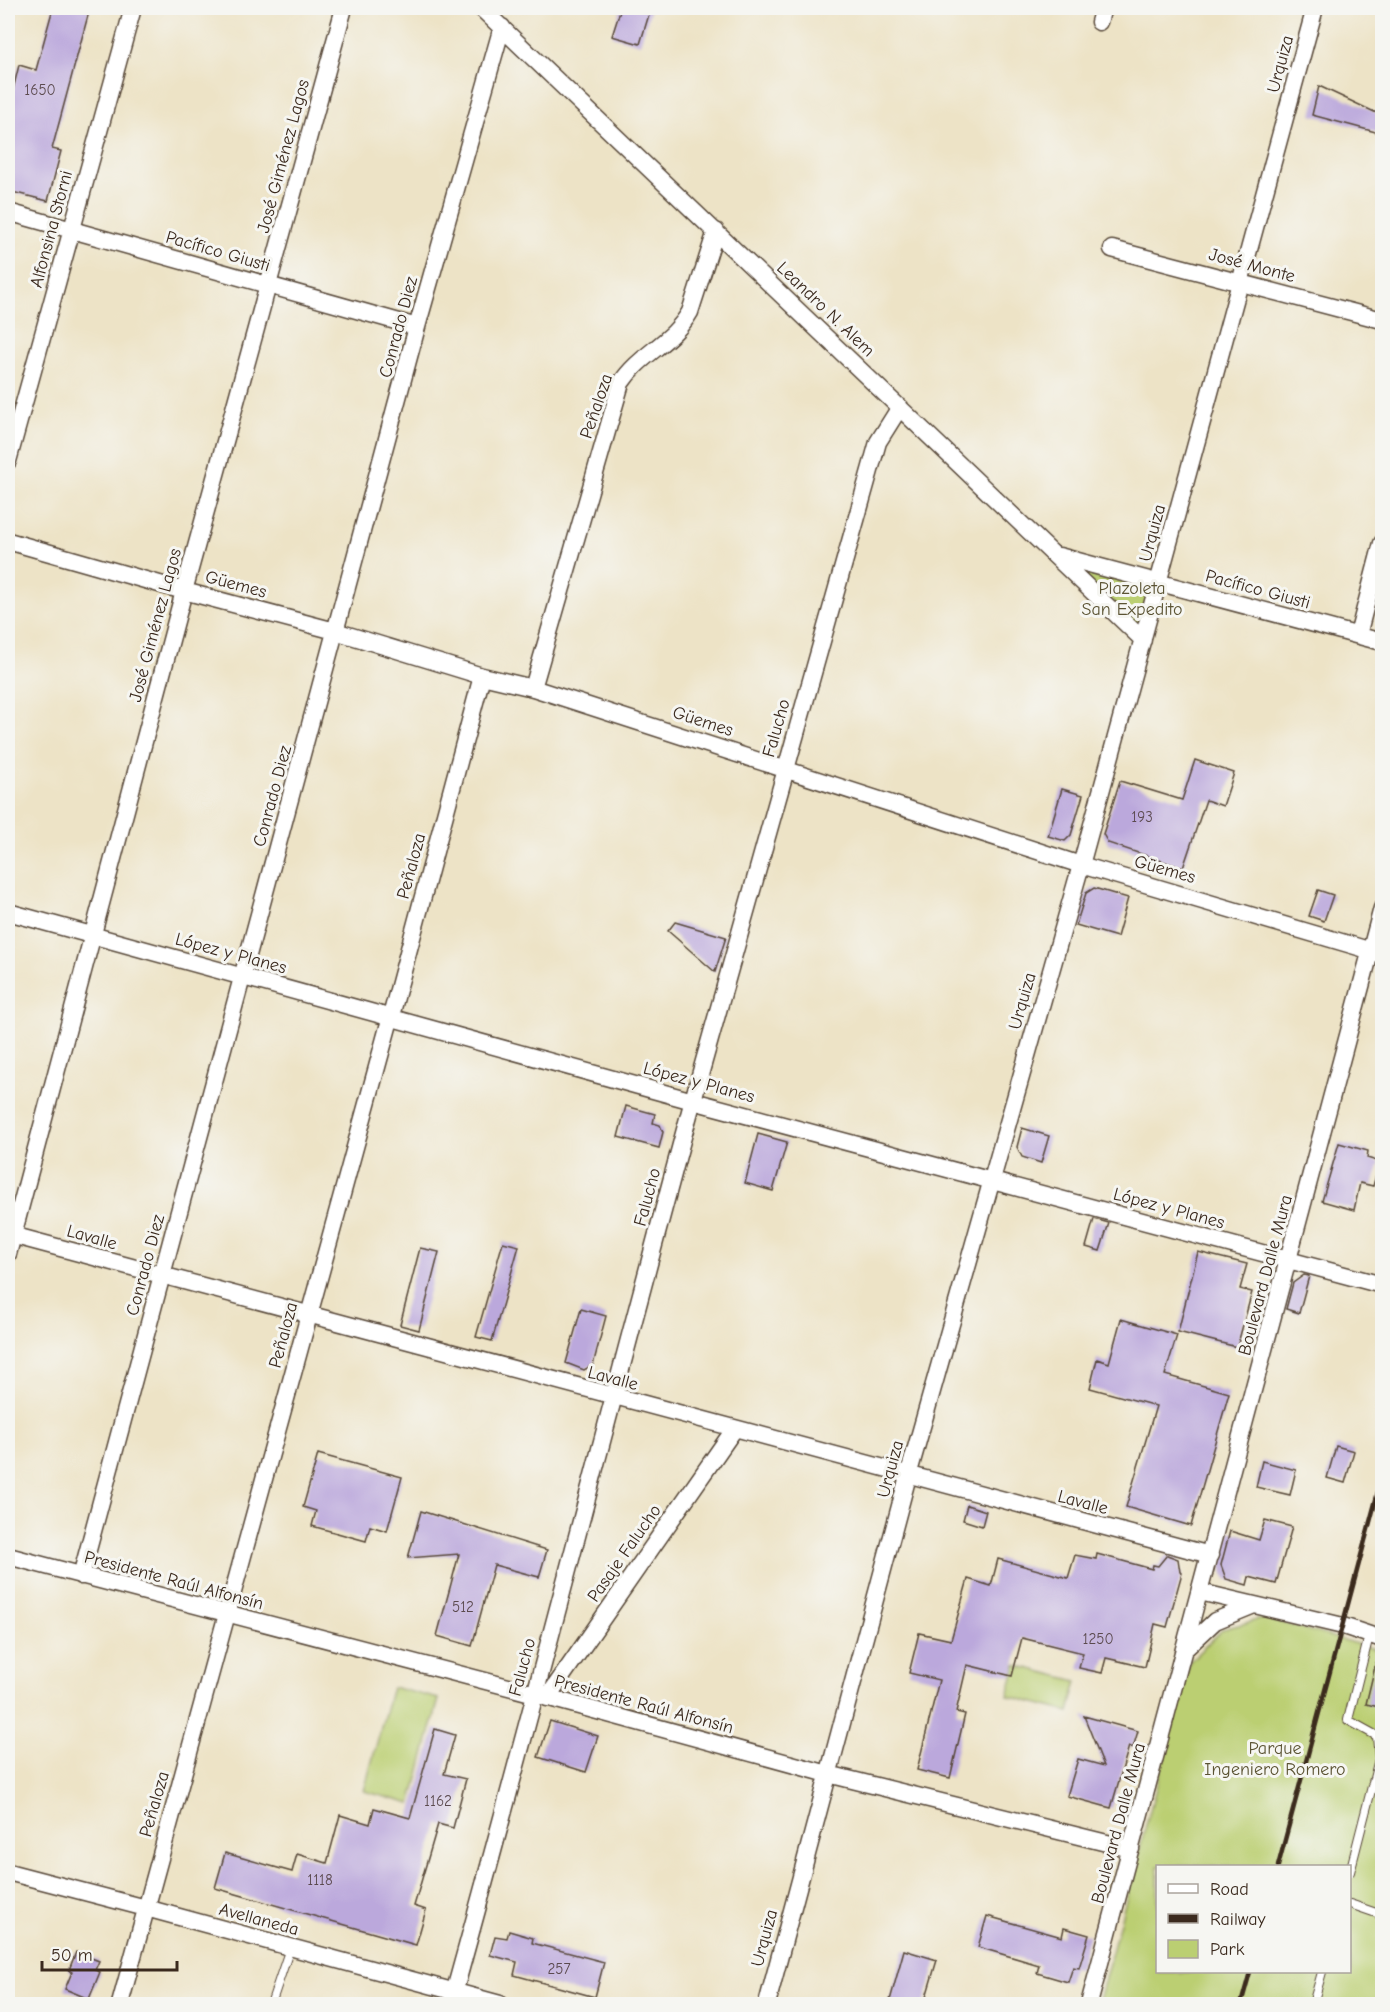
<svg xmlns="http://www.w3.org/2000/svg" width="1390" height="2012" font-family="'Comic Neue',sans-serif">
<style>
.green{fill:#bbcf72;stroke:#7b7c48;stroke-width:1.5;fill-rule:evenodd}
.building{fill:#bba8dc}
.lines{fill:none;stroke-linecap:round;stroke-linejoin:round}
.service-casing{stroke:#564637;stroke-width:10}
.minor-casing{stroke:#564637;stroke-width:19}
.service{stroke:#fff;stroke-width:8}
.minor{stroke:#fff;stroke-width:16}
.rail{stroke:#3b2a1e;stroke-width:4.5}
.labels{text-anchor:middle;stroke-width:6;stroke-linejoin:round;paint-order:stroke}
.number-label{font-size:15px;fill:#5b4a4e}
.street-label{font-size:18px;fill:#3b2a1e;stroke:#f6f6f2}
.park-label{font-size:18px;fill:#5b5333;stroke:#f6f6f2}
</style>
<rect width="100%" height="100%" fill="#f6f6f2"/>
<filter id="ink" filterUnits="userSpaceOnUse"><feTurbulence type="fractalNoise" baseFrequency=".0167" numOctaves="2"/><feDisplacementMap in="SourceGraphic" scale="12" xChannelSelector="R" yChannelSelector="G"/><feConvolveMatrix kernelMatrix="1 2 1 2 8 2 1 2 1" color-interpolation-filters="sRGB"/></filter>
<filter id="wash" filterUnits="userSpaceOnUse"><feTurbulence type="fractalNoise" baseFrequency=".008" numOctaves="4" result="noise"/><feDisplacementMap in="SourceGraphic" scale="24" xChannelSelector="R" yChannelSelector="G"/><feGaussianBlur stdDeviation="1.35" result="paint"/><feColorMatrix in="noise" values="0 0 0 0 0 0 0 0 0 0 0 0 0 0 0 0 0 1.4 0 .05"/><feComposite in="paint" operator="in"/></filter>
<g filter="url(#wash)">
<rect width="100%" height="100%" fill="#ede3c6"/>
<path class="green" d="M1055 555 1159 583 1143 640Z
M1265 1618 1382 1651V2004H1098L1190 1661 1223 1629ZM1158 1866H1350V1972H1158Z
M1016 1665 1077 1681 1069 1712 1008 1696Z
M392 1687 439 1699 411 1804 364 1791Z"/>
<g id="blocks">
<path class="building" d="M53 8H90L52 149 61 151 48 201 8 191V110L19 65 36 70Z
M621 8H651L640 44 612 36Z
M1319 86 1383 116V134L1312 115Z
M1195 760 1234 773 1223 806 1206 800 1183 868 1108 843 1103 834 1120 781 1182 800Z
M1062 789 1083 795 1071 835 1065 841 1048 836Z
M1094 888 1128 898 1117 937 1076 925 1086 893Z
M1318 890 1333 895 1324 921 1309 916Z
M675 922 726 937 715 972 668 931Z
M626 1106 655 1114 653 1123 660 1125 663 1132 659 1148 618 1137Z
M1022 1128 1049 1136 1041 1163 1022 1157 1017 1147Z
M758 1134 787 1142 773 1191 745 1183Z
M1339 1143 1368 1151 1367 1158 1380 1162 1373 1186 1360 1183 1354 1210 1322 1201Z
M1094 1219 1109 1223 1100 1251 1086 1247Z
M503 1242 519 1246 492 1341 476 1337Z
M420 1248 439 1252 419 1330 400 1325Z
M1198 1252 1247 1264 1240 1289 1252 1292 1237 1347 1178 1332Z
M1304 1275 1309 1276 1299 1313 1286 1309 1293 1283Z
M581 1309 606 1316 593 1365 584 1370 566 1363Z
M1121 1319 1177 1335 1165 1375 1229 1393 1191 1526 1126 1507 1156 1406 1090 1388 1097 1359 1109 1363Z
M1336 1446 1354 1451 1345 1483 1327 1478Z
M318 1454 402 1477 387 1531 370 1526 366 1541 312 1526 316 1511 303 1507Z
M1262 1461 1296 1470 1290 1495 1256 1487Z
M967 1505 986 1511 982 1526 963 1520Z
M421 1511 547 1550 539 1577 494 1565 472 1646 437 1636 459 1554 408 1558Z
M1265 1520 1292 1527 1276 1584 1249 1577 1247 1585 1226 1579 1221 1565 1230 1531 1259 1540Z
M1097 1554 1152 1569 1153 1565 1158 1566 1167 1555 1178 1559 1180 1572 1182 1573 1167 1627 1155 1624 1145 1667 1106 1658 1102 1673 1079 1668 1083 1653 1022 1638 1012 1676 967 1665 956 1712 965 1714 950 1778 917 1770 939 1680 909 1673 919 1633 951 1640 968 1579 991 1586 998 1559 1068 1578 1075 1555 1096 1559Z
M1377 1658H1383V1694L1379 1707 1366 1704Z
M1084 1716 1138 1731 1133 1748 1129 1746 1111 1808 1067 1796 1078 1759 1104 1766Z
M550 1721 598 1736 586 1772 538 1757Z
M435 1729 455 1735 444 1774 466 1779 453 1828 438 1824 414 1906 426 1910 416 1945 215 1888 225 1853 292 1872 297 1854 327 1863 340 1815 370 1824 374 1808 410 1818Z
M987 1916 1062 1937 1064 1928 1089 1935 1079 1968 1073 1967 1068 1982 1037 1973 1039 1965 978 1947Z
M509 1931 533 1938 532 1943 604 1962 595 1997 514 1975 517 1962 490 1955 495 1936 507 1938Z
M904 1950 937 1960 924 2004H889Z
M76 1952 99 1961 95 1970 100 1972 89 1999 65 1989 72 1972 69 1970Z"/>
</g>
</g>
<g filter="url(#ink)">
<use href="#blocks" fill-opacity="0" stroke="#564637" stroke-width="1.5"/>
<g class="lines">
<defs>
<path id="service" d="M1350 1872 1379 1759 1377 1736 1348 1720 1369 1636
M1350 1904 1382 1915
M271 2004 290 1948
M1313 2004 1322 1972"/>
<path id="minor" d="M481 8 1143 640
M1099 22 1103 8
M8 212 417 327
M1112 249 1382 320
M8 461 133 8
M8 541 184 591 335 631 482 676 533 688 1081 865 1382 954
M1059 556 1382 642
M1358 635 1382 543
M533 688 621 383C639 355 673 342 690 312L716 231
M8 912 693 1101 1382 1285
M8 1234C408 1344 809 1450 1210 1555
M8 1254 184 591 344 8
M8 1556 535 1694 828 1774 1131 1849
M81 1576 417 327 502 27
M1200 1592 1343 1626 1382 1639
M1184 1650 1215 1621 1254 1605
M547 1698 733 1431
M8 1872 146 1908 500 2004
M120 2004 391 1016 482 676
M451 2004C535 1704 611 1401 693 1100 753 880 816 661 878 442L900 407
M767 2004 908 1476 1081 865 1315 8
M1089 2004 1382 908"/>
</defs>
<use href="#service" class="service-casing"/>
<use href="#minor" class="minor-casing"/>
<use href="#service" class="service"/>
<use href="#minor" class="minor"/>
<path class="rail" d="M1278 1866 1382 1477
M1241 2004 1250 1972"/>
</g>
</g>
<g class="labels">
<g class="number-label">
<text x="40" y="95">1650</text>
<text x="1142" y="822">193</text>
<text x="463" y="1612">512</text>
<text x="1098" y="1644">1250</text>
<text x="438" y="1806">1162</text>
<text x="320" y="1885">1118</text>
<text x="559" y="1974">257</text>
</g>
<g class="street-label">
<text transform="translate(1280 64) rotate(-75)" y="6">Urquiza</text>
<text transform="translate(283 156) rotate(-75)" y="6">José Giménez Lagos</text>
<text transform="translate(51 229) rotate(-75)" y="6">Alfonsina Storni</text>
<text transform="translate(218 251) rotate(16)" y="6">Pacífico Giusti</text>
<text transform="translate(1252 265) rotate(15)" y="6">José Monte</text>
<text transform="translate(826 309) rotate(44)" y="6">Leandro N. Alem</text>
<text transform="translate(398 327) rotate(-75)" y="6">Conrado Diez</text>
<text transform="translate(596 406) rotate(-71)" y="6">Peñaloza</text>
<text transform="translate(1152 533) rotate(-75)" y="6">Urquiza</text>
<text transform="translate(236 584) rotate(15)" y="6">Güemes</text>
<text transform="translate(1258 589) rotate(15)" y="6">Pacífico Giusti</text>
<text transform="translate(155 625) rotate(-75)" y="6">José Giménez Lagos</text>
<text transform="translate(703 721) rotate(18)" y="6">Güemes</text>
<text transform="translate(776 728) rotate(-74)" y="6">Falucho</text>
<text transform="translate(272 796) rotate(-75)" y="6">Conrado Diez</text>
<text transform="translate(411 866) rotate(-75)" y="6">Peñaloza</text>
<text transform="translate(1165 869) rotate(16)" y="6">Güemes</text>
<text transform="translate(231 953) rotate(15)" y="6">López y Planes</text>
<text transform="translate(1022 1001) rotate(-74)" y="6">Urquiza</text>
<text transform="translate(699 1082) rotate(15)" y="6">López y Planes</text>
<text transform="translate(647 1197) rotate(-75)" y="6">Falucho</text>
<text transform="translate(1169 1208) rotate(15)" y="6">López y Planes</text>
<text transform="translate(92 1237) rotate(16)" y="6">Lavalle</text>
<text transform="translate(145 1265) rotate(-75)" y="6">Conrado Diez</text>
<text transform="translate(1265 1275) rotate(-75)" y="6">Boulevard Dalle Mura</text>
<text transform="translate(283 1335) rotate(-75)" y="6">Peñaloza</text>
<text transform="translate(613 1378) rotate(15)" y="6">Lavalle</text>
<text transform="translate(890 1469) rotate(-75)" y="6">Urquiza</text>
<text transform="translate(1083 1502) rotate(15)" y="6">Lavalle</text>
<text transform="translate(624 1553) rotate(-55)" y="6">Pasaje Falucho</text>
<text transform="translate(174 1580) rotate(15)" y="6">Presidente Raúl Alfonsín</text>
<text transform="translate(522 1667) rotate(-75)" y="6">Falucho</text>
<text transform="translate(644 1704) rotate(15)" y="6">Presidente Raúl Alfonsín</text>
<text transform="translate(154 1804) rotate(-74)" y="6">Peñaloza</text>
<text transform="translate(1118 1823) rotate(-75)" y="6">Boulevard Dalle Mura</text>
<text transform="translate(259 1919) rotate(15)" y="6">Avellaneda</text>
<text transform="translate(764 1938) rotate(-75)" y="6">Urquiza</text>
</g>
<g class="park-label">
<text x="1132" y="594">Plazoleta<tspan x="1132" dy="21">San Expedito</tspan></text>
<text x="1275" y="1754">Parque<tspan x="1275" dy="21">Ingeniero Romero</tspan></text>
</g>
</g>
<rect width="1390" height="2012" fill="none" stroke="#f6f6f2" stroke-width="30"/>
<rect x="1156" y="1865" width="195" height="108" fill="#f6f6f2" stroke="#aba49d" stroke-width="1.5"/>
<rect x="1168" y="1884" width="30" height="9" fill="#ffffff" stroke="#aba49d" stroke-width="1.5"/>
<text x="1210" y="1895" font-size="18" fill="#3b2a1e">Road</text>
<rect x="1168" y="1914" width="30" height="9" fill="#3b2a1e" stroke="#aba49d" stroke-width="1.5"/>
<text x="1210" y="1925" font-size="18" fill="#3b2a1e">Railway</text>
<rect x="1168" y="1940" width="30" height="18" fill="#bbcf72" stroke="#aba49d" stroke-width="1.5"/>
<text x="1210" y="1955" font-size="18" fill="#3b2a1e">Park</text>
<path d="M42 1961v9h135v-9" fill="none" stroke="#3b2a1e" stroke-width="3"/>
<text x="51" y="1961" font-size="18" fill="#3b2a1e" stroke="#f6f6f2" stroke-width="4.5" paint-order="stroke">50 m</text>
</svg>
